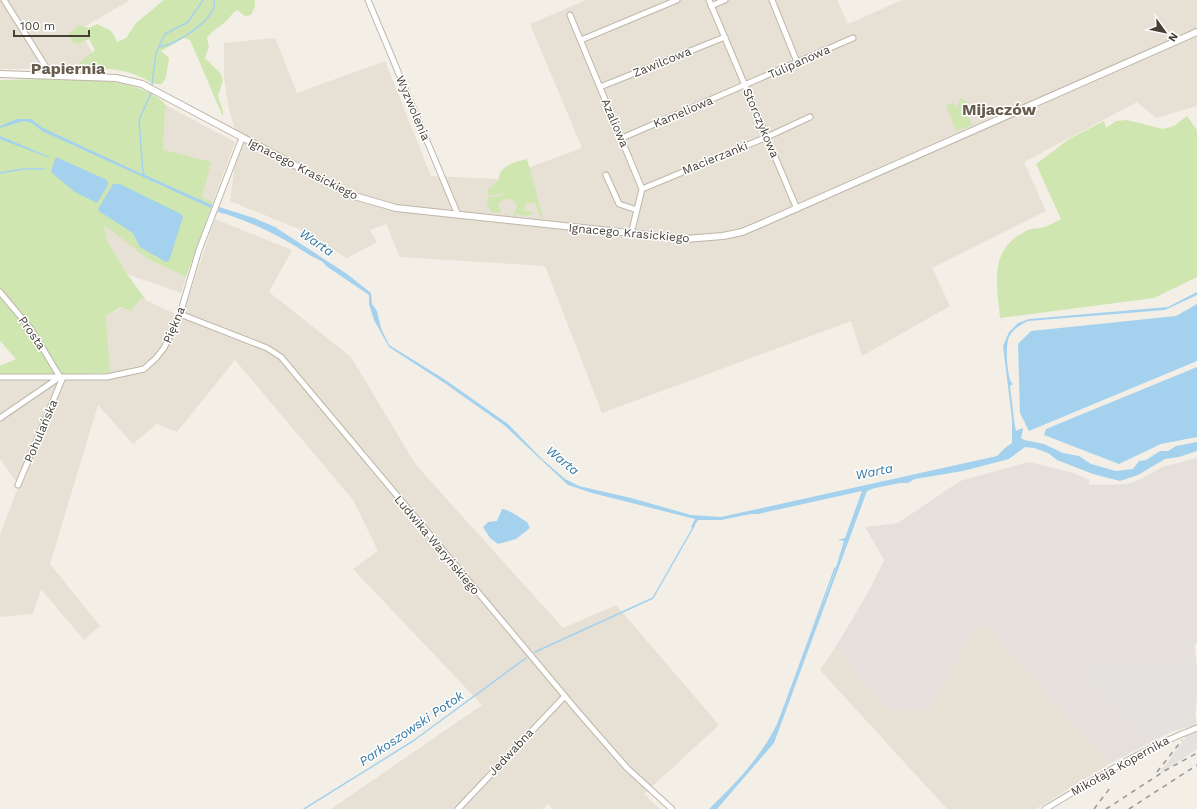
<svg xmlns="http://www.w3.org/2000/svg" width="1197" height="809" font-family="'Work Sans',sans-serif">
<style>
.residential{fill:#e6e0d5}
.industrial{fill:#e5e0db}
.green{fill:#cfe6b0}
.parking{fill:#e4e1de}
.water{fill:#a4d2ee}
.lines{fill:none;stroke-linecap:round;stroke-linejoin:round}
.stream{stroke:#a4d2ee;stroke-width:1.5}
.minor-casing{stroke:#beb6a9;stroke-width:7}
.tertiary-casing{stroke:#beb6a9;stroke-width:8}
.minor{stroke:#fff;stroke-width:5}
.tertiary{stroke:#fff;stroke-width:6}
.rail{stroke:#969696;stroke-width:1.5;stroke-dasharray:5 5;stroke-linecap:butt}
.labels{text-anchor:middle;stroke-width:3;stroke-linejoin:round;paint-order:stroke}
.street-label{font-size:12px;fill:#453f36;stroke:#fff}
.water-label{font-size:13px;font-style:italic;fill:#3079a6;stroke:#fff}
.district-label{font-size:16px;font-weight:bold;fill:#685c4d;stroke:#fff}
</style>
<rect width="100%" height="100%" fill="#f3efe6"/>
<path class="residential" d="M0 0H130L79 30 102 69H0Z
M586 0H837L848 24 902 0H1197V106L1156 118 1137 102 1024 162 1046 211 932 268 950 306 862 356 851 321 602 413 545 266 400 257 386 224 370 230 377 242 347 258 299 229 230 201 238 140 229 110 224 77V43L275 38 297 93 385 61 431 176 498 179 582 148 530 24Z
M167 106 235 142 213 202 202 197 163 150 165 111Z
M215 219 292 250 269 292 351 357 416 465 563 628 616 605 719 725 644 794 660 809H552L548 804 543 809H331L482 705 353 569 378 551 353 500 235 360 177 432 157 424 133 444 98 405 50 564 100 626 84 640 41 589 33 614 0 617V535L19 485 0 459V378H110L106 316 141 298 182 317Z
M104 224 148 259 186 277 181 293 127 274 108 242Z
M984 624 1109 764 1036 809H947L820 670 835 648 888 710H930L946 678 970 638Z"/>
<path class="industrial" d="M1197 458V643L1194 644 1197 667V697L1195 714 1197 725 1173 731 1109 764 984 624 970 638 946 678 930 710H888L835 648 870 589 884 560 865 527 898 523 960 481 1029 462 1074 473 1089 480V485L1127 484 1141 479 1162 467Z"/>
<path class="green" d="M164 0H255V6L251 15 245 16 237 10C231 14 230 18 225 22 219 28 212 30 207 38L209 47 205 58 220 73 223 80 218 96 223 111V117L190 40 184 38 161 51 169 58 166 77 162 84C152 86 145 78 136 75 117 67 94 69 74 69L75 66 95 50 89 39 79 44 74 43 68 34 79 25 89 28 97 24C110 31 111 27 117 42L126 38 136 23Z
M0 80C45 80 136 70 167 106L165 111 163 150 211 162 202 197 213 202 186 277 148 259 104 225 108 242 127 274 146 300 141 298 131 311 121 307 106 316 110 373 48 375 0 374V366L16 359 0 341Z
M960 98 967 102 961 112 967 114 972 125 956 131 946 105 953 103 958 108Z
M1187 116 1197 130V277L1154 298 1000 318C997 283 988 250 1026 231 1031 228 1036 229 1041 228 1048 226 1055 222 1061 219L1036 164 1069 139 1104 121 1106 128 1116 121 1127 120 1163 129 1174 126Z
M527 159 543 218 540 217 535 203H526L524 211 533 212C528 218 524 216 517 214L512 218 517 207C513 197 505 197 498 204L501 213 492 212 487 205 488 197 501 196 504 193 491 196 488 194 487 190 499 180C498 166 515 162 527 159Z"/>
<path class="parking" d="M1104 665 1107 668 1141 665H1186L1191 668 1192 681 1189 712 1185 713 1186 722 1177 725 1178 728 1150 741 1081 666Z
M1197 731V749L1159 774 1175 752 1185 738 1184 736Z"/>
<path class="water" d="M17 119H31L43 128 142 174 144 171 145 175 212 205 211 208 42 131 32 123 24 121 0 128V126Z
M0 136 50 157H47L5 141 0 139Z
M56 157 107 180 108 185 97 203 75 192 53 174 51 171Z
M113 184H120L181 214 183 217 169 261 166 262 140 247 133 233 100 212 98 209Z
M219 207 254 218 275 227 347 274 371 293 372 304 377 311 381 328 389 345 444 379 508 424 541 458 565 479 579 486 631 498 691 515 721 517 997 456 1005 448 1012 443V419L1003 346 1009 332 1018 323 1029 319 1168 307 1197 292V295L1165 310 1028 321C1020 325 1013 329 1009 337 1005 344 1007 381 1013 384L1010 386 1015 427 1016 431 1022 428 1023 429 1021 438 1024 440 1044 444 1063 453 1079 456 1091 464 1116 471 1133 469 1139 461 1146 460 1160 451H1168L1176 446 1197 442V451L1179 457 1165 459 1138 475 1120 481 1093 474 1057 460 1048 453 1034 448 1025 447 1009 459 963 471 915 479 908 483H900L875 488 867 491 774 743 717 809H709C735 784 761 757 777 724L833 577 844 541 838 540 845 538 862 491 758 514H751L721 520H698L693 528 691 527 695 519 592 493 568 485 504 425 443 382 389 347 374 320 369 304V295L366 293 326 266C322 260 317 259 311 256 282 237 251 221 218 212Z
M1197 304V361L1029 431 1020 413 1018 344 1031 331 1176 316Z
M1197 367V437L1161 444 1119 464 1044 435 1046 429Z
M502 509C508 509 521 518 527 522L530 528 516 539 498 544 490 538 483 527 488 522 497 521Z"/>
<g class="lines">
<path class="stream" d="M159 47C174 46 219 18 214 0
M152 85 156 53 165 34 188 22 203 0
M143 172 139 120 151 93
M0 173 23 169H44
M535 652 653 598 694 526
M787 700 835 568
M304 809 413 741 526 658"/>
<defs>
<path id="minor" d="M4 0 51 75
M368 0 458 215
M709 0 797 209
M772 0 797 62
M711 6 725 0
M570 15 642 189 631 234
M581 40 677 0
M600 87 725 37
M622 138 853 38
M606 175 619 204 637 210
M642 189 767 137 810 117
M0 292 31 329 60 377 0 418
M180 314 267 348 281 357 579 713 627 768 672 809
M0 377H107L144 369 156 358 164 348 180 314 199 250 242 138
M18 485 63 377
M458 809 565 696
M1045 809C1094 780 1143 748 1197 728"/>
<path id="tertiary" d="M0 74 116 78 142 84 351 195 396 208 685 239 723 236 742 232 761 224 1197 32"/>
</defs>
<use href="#minor" class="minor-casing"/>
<use href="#tertiary" class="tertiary-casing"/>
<use href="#minor" class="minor"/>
<use href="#tertiary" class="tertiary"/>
<path class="rail" d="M1157 772 1182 740
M1094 809 1110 788
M1106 809 1166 770 1197 753
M1129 809 1197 765"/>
</g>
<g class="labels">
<g class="street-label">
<text transform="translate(662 62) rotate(-22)" y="4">Zawilcowa</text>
<text transform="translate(799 62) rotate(-24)" y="4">Tulipanowa</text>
<text transform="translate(413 108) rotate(67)" y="4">Wyzwolenia</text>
<text transform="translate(683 112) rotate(-23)" y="4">Kameliowa</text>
<text transform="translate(615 123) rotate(67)" y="4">Azaliowa</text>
<text transform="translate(761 123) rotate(67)" y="4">Storczykowa</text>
<text transform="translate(715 158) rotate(-22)" y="4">Macierzanki</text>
<text transform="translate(303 169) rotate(27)" y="4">Ignacego Krasickiego</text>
<text transform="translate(629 233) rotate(5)" y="4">Ignacego Krasickiego</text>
<text transform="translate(174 325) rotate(-67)" y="4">Piękna</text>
<text transform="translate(32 333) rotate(55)" y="4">Prosta</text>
<text transform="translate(41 431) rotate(-67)" y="4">Pohulańska</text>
<text transform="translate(437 545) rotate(50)" y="4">Ludwika Waryńskiego</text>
<text transform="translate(511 752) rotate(-47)" y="4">Jedwabna</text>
<text transform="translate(1120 766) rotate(-29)" y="4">Mikołaja Kopernika</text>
</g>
<g class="water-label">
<text transform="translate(317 242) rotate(34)" y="5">Warta</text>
<text transform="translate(563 460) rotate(39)" y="5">Warta</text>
<text transform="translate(874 471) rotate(-12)" y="5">Warta</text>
<text transform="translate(411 728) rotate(-34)" y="5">Parkoszowski Potok</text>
</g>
<g class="district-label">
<text x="68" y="74">Papiernia</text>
<text x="999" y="115">Mijaczów</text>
</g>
</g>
<g transform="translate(1165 32) rotate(123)" stroke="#ffffff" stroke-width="3" paint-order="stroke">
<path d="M0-3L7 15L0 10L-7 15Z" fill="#453f36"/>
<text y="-6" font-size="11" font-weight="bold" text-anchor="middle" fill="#453f36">N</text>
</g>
<path d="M14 30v6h75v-6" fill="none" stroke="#453f36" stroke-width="2"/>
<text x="20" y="30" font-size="12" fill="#453f36" stroke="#ffffff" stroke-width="3" paint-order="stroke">100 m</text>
</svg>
